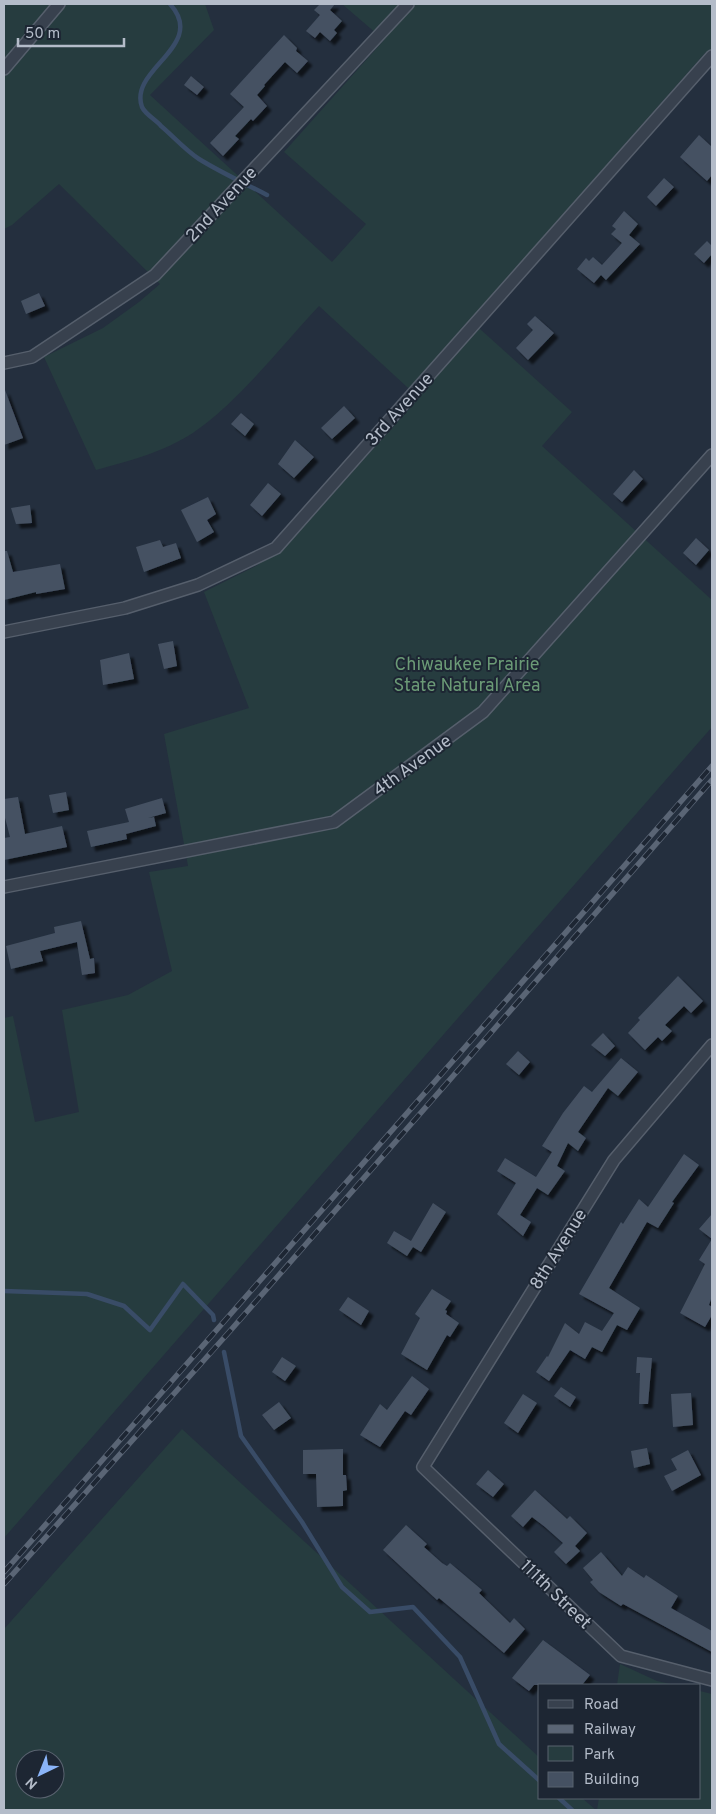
<svg xmlns="http://www.w3.org/2000/svg" width="716" height="1814" font-family="Overpass,sans-serif">
<style>
.green{fill:#263c3f;fill-rule:evenodd}
.lines{fill:none;stroke-linecap:round;stroke-linejoin:round}
.stream{stroke:#394c67;stroke-width:4.5}
.building{fill:#455162;filter:url(#shadow)}
.minor-casing{stroke:#565f6c;stroke-width:14}
.minor{stroke:#38414e;stroke-width:11}
.rail-casing{stroke:#5a6575;stroke-width:5.5}
.rail{stroke:#1d2633;stroke-width:4;stroke-dasharray:11;stroke-linecap:butt}
.labels{text-anchor:middle;stroke-width:4;stroke-linejoin:round;paint-order:stroke}
.street-label{font-size:18px;fill:#b4bcc9;stroke:#1d2633}
.park-label{font-size:18px;fill:#6b9a76;stroke:#1d2633}
</style>
<defs>
<filter id="shadow"><feDropShadow dx="4.5" dy="4.5" stdDeviation="1" flood-color="#0009"/></filter>
</defs>
<rect width="100%" height="100%" fill="#242f3e"/>
<path class="green" d="M4 4H205L214 30 150 95 332 262 366 224 284 152 384 40 342 4H712V57L706 52 470 320 572 412 542 446 712 600V727L4 1538V1018L13 1016 35 1122 79 1112 62 1010 128 995 172 971 149 872 188 866 164 734 249 708 204 592 256 566 292 539 419 398 319 306C281 346 227 417 179 441 153 455 125 462 96 470L44 357 103 328 139 302 160 284 59 184 12 225 4 229Z
M182 1429 540 1758V1798H582L596 1810H4V1629ZM25 1759H55V1789H25Z
M620 1664 657 1681 675 1685H617Z
M700 1691 712 1694V1810H597L599 1798H700Z"/>
<g class="lines">
<path class="stream" d="M170 4C208 46 128 69 142 107 145 114 156 120 161 126 173 136 185 150 199 159 220 172 244 183 267 195
M4 1291 87 1294 124 1306 150 1330 183 1284 213 1315 214 1320
M224 1352 241 1436 302 1522 342 1587 370 1612 413 1607 460 1657 499 1744 540 1781
M559 1798 572 1810"/>
</g>
<path class="building" d="M320 4H335L330 10 342 21 334 30 337 33 330 41 320 32 315 38 306 31 320 15 314 10Z
M284 35 297 48 296 51 308 61 297 73 285 62 264 85 265 86 257 95 267 106 253 121 251 119 235 136 239 139 223 156 210 143 244 107 230 94Z
M191 76 204 87 197 95 184 85Z
M699 135 712 147V175L707 181 680 157Z
M664 178 674 187 656 206 647 197Z
M624 211 638 224 629 235 640 244 606 280 601 275 594 283 577 269 586 258 589 261 593 257 602 265 622 243 611 234 616 229 612 226Z
M707 241 712 246V254L704 263 694 254Z
M39 293 45 306 26 314 21 301Z
M535 316 554 333 528 360 516 348 533 330 527 324Z
M5 390 23 438 4 445V391Z
M344 406 355 418 332 439 321 428Z
M241 413 254 424 245 436 231 424Z
M295 440 314 457 294 478 278 464Z
M634 470 643 479 622 502 613 494Z
M268 483 281 494 262 516 250 505Z
M208 497 216 514 207 520 214 532 197 542 181 510Z
M30 505 32 523 16 524 11 508Z
M696 538 709 550 696 565 683 553Z
M160 540 163 547 176 543 181 558 144 572 136 547Z
M4 551H7L13 572 60 564 65 589 36 594V592L4 600Z
M173 641 177 666 164 669 158 644Z
M129 653 134 679 103 685 100 660Z
M66 792 69 810 53 813 49 795Z
M18 797 25 834 62 826 67 847 4 860V838L10 837 4 814V799Z
M162 798 166 813 148 818 154 817 156 826 126 834 127 839 91 847 87 831 129 822 125 809Z
M81 921 90 959 94 958 95 973 82 975 77 942 40 951 43 961 11 969 6 946 55 933 54 927Z
M678 976 703 1001 691 1013 684 1006 665 1025 672 1031 662 1041 658 1037 645 1050 628 1033 640 1020 638 1018Z
M603 1033 615 1046 605 1056 591 1045Z
M518 1051 530 1062 519 1075 506 1064Z
M621 1058 638 1072 618 1096 608 1088 578 1132 586 1138 578 1151 568 1143 557 1166 565 1171 548 1195 537 1188 520 1215 531 1222 523 1236 497 1214 516 1183 497 1171 505 1158 536 1177 552 1152 542 1146 563 1113 584 1086 592 1092Z
M684 1154 699 1165 672 1202 674 1203 658 1228 647 1222 609 1288 640 1308 627 1330 617 1325 602 1352 592 1347 585 1359 570 1350 549 1381 536 1372 547 1356 548 1357 565 1323 579 1334 585 1322 602 1331 614 1313 579 1294 621 1222 623 1224 639 1199 648 1207Z
M433 1203 446 1212 421 1252 413 1247 407 1256 387 1243 394 1231 411 1241Z
M712 1214V1296L709 1305 712 1307V1315L705 1327 680 1313 705 1264 699 1260 712 1239 699 1229Z
M432 1289 451 1301 445 1310 447 1311 446 1314 459 1323 450 1337 447 1335 427 1370 401 1354 420 1318 415 1314Z
M348 1297 369 1311 361 1325 339 1310Z
M282 1357 296 1366 285 1381 272 1372Z
M637 1357 652 1358 648 1404H639L640 1373H636Z
M412 1376 429 1389 411 1415 405 1411 380 1447 360 1435 380 1404 387 1410Z
M561 1387 576 1397 570 1407 554 1396Z
M691 1393 693 1425 673 1427 671 1394Z
M523 1394 537 1403 518 1433 504 1423Z
M279 1402 291 1418 274 1430 262 1415Z
M647 1448 650 1464 634 1468 631 1451Z
M343 1449V1475H346L347 1490 343 1491V1506L317 1507 316 1474H303V1450Z
M688 1450 701 1475 672 1491 664 1476 677 1470 671 1459Z
M488 1470 504 1484 493 1497 476 1484Z
M535 1490 567 1519 570 1516 587 1533 575 1546 580 1551 566 1564 554 1552 563 1543 545 1527 532 1517 523 1527 511 1516Z
M406 1525 427 1544 424 1547 442 1563 447 1566 450 1563 482 1590 479 1593 510 1623 514 1618 525 1629 504 1653 439 1598 437 1600 383 1550Z
M601 1552 622 1576 628 1567 644 1578 646 1575 678 1596 671 1608 712 1631V1652L623 1604 621 1606 599 1592 590 1582 593 1580 583 1568Z
M543 1640 590 1675 582 1685H534L529 1691 512 1678Z"/>
<g class="lines">
<defs>
<path id="minor" d="M4 69 59 4
M4 363 32 357 155 275 408 4
M4 632 125 608 198 585 276 548 712 56
M4 887 334 822 483 712 712 455
M712 1045 614 1160 423 1467 621 1656 712 1680"/>
</defs>
<use href="#minor" class="minor-casing"/>
<use href="#minor" class="minor"/>
<defs>
<path id="rail" d="M4 1572 712 766
M4 1584 230 1331 712 780"/>
</defs>
<use href="#rail" class="rail-casing"/>
<use href="#rail" class="rail"/>
</g>
<g class="labels">
<g class="street-label">
<text transform="translate(221 204) rotate(-47)" y="6">2nd Avenue</text>
<text transform="translate(399 409) rotate(-48)" y="6">3rd Avenue</text>
<text transform="translate(412 765) rotate(-36)" y="6">4th Avenue</text>
<text transform="translate(558 1249) rotate(-58)" y="6">8th Avenue</text>
<text transform="translate(556 1594) rotate(44)" y="6">111th Street</text>
</g>
<g class="park-label">
<text x="467" y="670">Chiwaukee Prairie<tspan x="467" dy="21">State Natural Area</tspan></text>
</g>
</g>
<rect width="716" height="1814" fill="none" stroke="#b4bcc9" stroke-width="10"/>
<rect x="538" y="1684" width="162" height="115" fill="#1d2633" stroke="#59626f"/>
<rect x="548" y="1700" width="25" height="8" fill="#38414e" stroke="#59626f"/>
<text x="584" y="1709" font-size="15" fill="#b4bcc9">Road</text>
<rect x="548" y="1725" width="25" height="8" fill="#5a6575" stroke="#59626f"/>
<text x="584" y="1734" font-size="15" fill="#b4bcc9">Railway</text>
<rect x="548" y="1746" width="25" height="15" fill="#263c3f" stroke="#59626f"/>
<text x="584" y="1759" font-size="15" fill="#b4bcc9">Park</text>
<rect x="548" y="1772" width="25" height="15" fill="#455162" stroke="#59626f"/>
<text x="584" y="1784" font-size="15" fill="#b4bcc9">Building</text>
<g transform="translate(40 1774) rotate(223)"><circle r="24" fill="#1d2633" stroke="#59626f"/>
<path d="M0-4L9 19L0 12L-9 19Z" fill="#8ab4f8"/>
<text y="-8" font-size="14" font-weight="bold" text-anchor="middle" fill="#b4bcc9">N</text>
</g>
<path d="M18 38v8h106v-8" fill="none" stroke="#b4bcc9" stroke-width="2.5"/>
<text x="25" y="38" font-size="15" fill="#b4bcc9" stroke="#1d2633" stroke-width="4" paint-order="stroke">50 m</text>
</svg>
